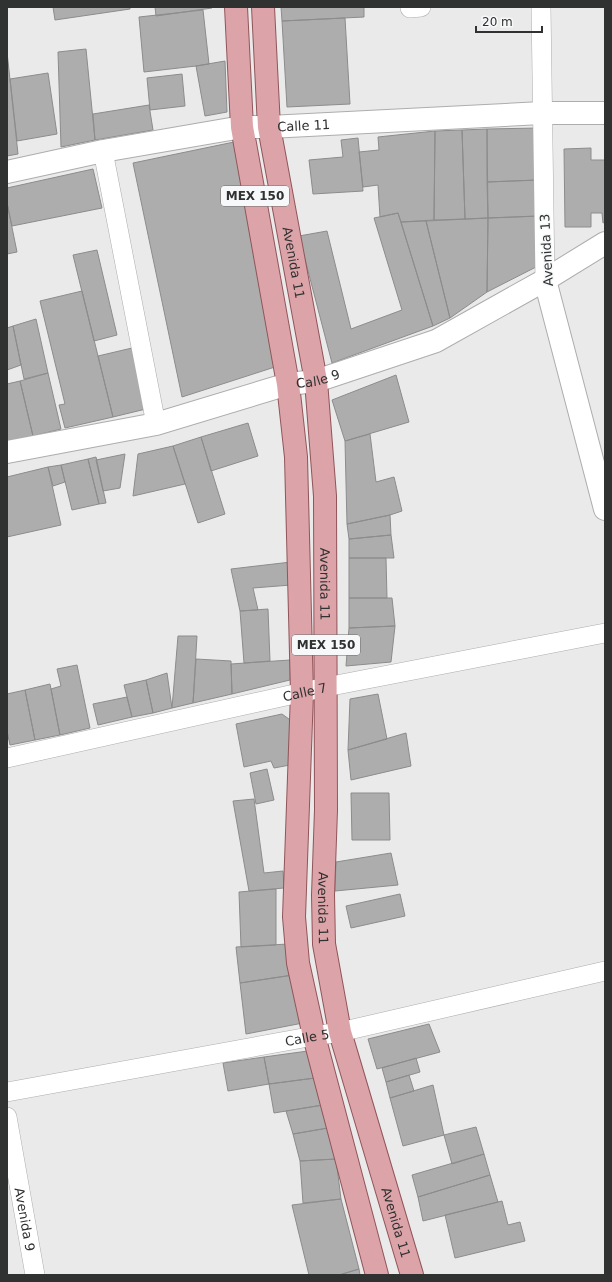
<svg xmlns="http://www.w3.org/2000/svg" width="612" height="1282" font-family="'DejaVu Sans',sans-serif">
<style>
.building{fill:#adadae;stroke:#8d8c8d}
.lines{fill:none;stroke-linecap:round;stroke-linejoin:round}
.minor-casing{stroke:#adadae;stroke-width:20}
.tertiary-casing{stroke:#adadae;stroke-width:24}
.secondary-casing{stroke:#adadae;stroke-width:24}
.primary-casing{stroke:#905559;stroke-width:24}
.minor{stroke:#fff;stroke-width:19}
.tertiary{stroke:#fff;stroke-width:22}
.secondary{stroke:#fff;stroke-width:22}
.primary{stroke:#dca4a9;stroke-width:22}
.labels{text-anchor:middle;stroke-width:3;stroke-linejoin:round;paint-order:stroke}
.shield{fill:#f7f8f9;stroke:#6c6d6d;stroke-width:1}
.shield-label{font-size:12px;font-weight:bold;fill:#303131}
.street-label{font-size:13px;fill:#303131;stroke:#f7f8f9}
</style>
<rect width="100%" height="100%" fill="#eaeaeb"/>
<path class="building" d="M53 7H130V9L55 20Z
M155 7H212V8L156 16Z
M281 7H364V17L282 21Z
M203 10 209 64 196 66 144 72 139 17Z
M345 18 350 104 287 107 282 21Z
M86 49 95 140 61 147 58 52Z
M7 52 18 154 7 156Z
M225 61 227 112 205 116 196 66Z
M48 73 57 134 17 141 10 79Z
M182 74 185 106 150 110 147 78Z
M149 105 153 130 95 140 93 114Z
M538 128V180L487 182V129Z
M487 129 488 218 465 219 462 130Z
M462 130 465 219 434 220 435 131Z
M435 131 434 220 401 222 398 213 380 217 378 185 363 187 359 152 379 150 378 137Z
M358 138 363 191 313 194 309 160 343 157 341 140Z
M234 142 254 257 278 366 182 397 133 163Z
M591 148V160H605V222L603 223 602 213H591V227H565L564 149Z
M93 169 102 208 12 226 7 203V188Z
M538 180 539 216 488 218 487 182Z
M7 203 17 252 7 254Z
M398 213 433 326 332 363 299 236 327 231 351 329 402 310 374 218Z
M539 216 538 266 487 292 488 218Z
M488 218 487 292 450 318 426 221Z
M426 221 450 318 433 326 401 222Z
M97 250 117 335 94 341 73 255Z
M82 291 113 417 65 428 59 405 65 404 40 301Z
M36 319 48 373 24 379 13 326Z
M13 326 21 365 7 370V328Z
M132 348 146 409 113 417 98 356Z
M48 373 61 429 33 436 20 381Z
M396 375 409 422 345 441 332 400Z
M20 381 33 436 7 441V384Z
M248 423 258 456 211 471 201 437Z
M370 434 376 482 394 477 402 511 390 515 347 524 345 441Z
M201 437 225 514 198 523 173 446Z
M173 446 185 484 133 496 138 454Z
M125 454 120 488 103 491 96 460Z
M96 457 106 503 99 504 88 459Z
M88 459 99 504 72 510 61 465Z
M61 465 65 482 53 486 48 467Z
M48 467 61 525 7 537V477Z
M390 515 391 535 349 539 347 524Z
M391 535 394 558H349V539Z
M349 558H386L387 598H349Z
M291 562V585L253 588 258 610 240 611 231 569Z
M349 598H392L395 626 349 628Z
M268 609 270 661 244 663 240 611Z
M395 626 391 662 346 666 349 628Z
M178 636H197L193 703 172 708Z
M196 659 231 661 232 694 193 703Z
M290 660V680L232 694 231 664Z
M77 665 90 728 60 735 51 689 61 686 57 669Z
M167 673 172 708 153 713 146 680Z
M146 680 153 713 132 717 124 685Z
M50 684 60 735 35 740 25 690Z
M25 690 35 740 10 745 7 731V694Z
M378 694 387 739 348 750 350 699Z
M127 697 132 717 98 725 93 704Z
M282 714 293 722 290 765 274 768 271 761 244 767 236 724Z
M406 733 411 766 351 780 348 750Z
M267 769 274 800 256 804 250 773Z
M351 793H389L390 840H352Z
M254 799 264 873 283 871 284 888 249 891 233 801Z
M391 853 398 885 335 891 336 862Z
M276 889V945L241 947 239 892Z
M400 894 405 916 351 928 346 906Z
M288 944 293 975 240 983 236 947Z
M293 975 303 1023 246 1034 240 983Z
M429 1024 440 1052 377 1069 368 1039Z
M308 1051 315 1078 269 1084 264 1057Z
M264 1057 269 1084 228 1091 223 1063Z
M416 1058 420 1072 386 1082 382 1068Z
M409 1075 414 1091 390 1098 386 1082Z
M315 1078 323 1105 274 1113 269 1084Z
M433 1085 444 1135 403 1146 390 1098Z
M323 1105 328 1128 293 1134 286 1111Z
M476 1127 484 1154 452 1164 444 1135Z
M328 1128 336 1159 300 1161 293 1134Z
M484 1154 490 1175 418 1197 412 1175Z
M336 1159 341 1199 303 1203 300 1161Z
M490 1175 498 1202 423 1221 418 1197Z
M341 1199 359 1269 339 1275H309L292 1205Z
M502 1201 508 1225 520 1222 525 1241 455 1258 445 1215Z
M359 1269 360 1275H339Z"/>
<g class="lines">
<defs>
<g id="minor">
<path d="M541 7 545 280"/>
<path d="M410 8 421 7"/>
<path d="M103 151 156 424"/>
<path id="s1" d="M7 758 326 687 605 633"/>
<path id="s2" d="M7 1092 314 1036 340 1032 605 971"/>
<path id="s3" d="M7 1117 35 1275"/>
</g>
<path id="tertiary" d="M545 280 605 509"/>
<g id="secondary">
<path id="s4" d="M7 172 103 151 242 127H269L542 113H605"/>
<path id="s5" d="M7 452 156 424 288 384 316 381 436 341 545 280 605 243"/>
</g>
<g id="primary">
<path d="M236 7 242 127 288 384 296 457 302 693 294 917 298 963 314 1036 377 1275"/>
<path id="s6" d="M263 7 269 127 316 381 325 496 326 810 323 895 324 944 340 1032 412 1275"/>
</g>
</defs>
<use href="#minor" class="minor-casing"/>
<use href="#tertiary" class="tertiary-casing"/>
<use href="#secondary" class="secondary-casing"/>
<use href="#primary" class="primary-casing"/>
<use href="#minor" class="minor"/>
<use href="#tertiary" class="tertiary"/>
<use href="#secondary" class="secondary"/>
<use href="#primary" class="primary"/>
</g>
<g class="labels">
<g class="shield">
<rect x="221" y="186" width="68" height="20" rx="3"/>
<rect x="292" y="635" width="68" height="20" rx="3"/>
</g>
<g class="shield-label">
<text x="255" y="200">MEX 150</text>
<text x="326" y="649">MEX 150</text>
</g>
<g class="street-label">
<text dy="5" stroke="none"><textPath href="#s4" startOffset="301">Calle 11</textPath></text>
<text transform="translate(546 250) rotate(-93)" y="5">Avenida 13</text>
<text dy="5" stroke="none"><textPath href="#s6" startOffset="258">Avenida 11</textPath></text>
<text dy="5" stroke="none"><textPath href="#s5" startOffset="320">Calle 9</textPath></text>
<text dy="5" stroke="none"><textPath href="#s6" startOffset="582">Avenida 11</textPath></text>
<text dy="5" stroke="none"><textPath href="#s1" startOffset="305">Calle 7</textPath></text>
<text dy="5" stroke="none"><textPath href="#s6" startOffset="906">Avenida 11</textPath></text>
<text dy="5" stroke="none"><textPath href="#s2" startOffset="305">Calle 5</textPath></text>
<text dy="5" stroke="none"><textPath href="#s3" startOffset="104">Avenida 9</textPath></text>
<text dy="5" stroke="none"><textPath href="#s6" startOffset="1230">Avenida 11</textPath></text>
</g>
</g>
<rect width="612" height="1282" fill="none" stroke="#303131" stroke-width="16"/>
<path d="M476 26v6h66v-6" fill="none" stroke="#303131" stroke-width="2"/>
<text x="482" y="26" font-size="12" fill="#303131" stroke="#f7f8f9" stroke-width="3" paint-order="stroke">20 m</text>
</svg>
